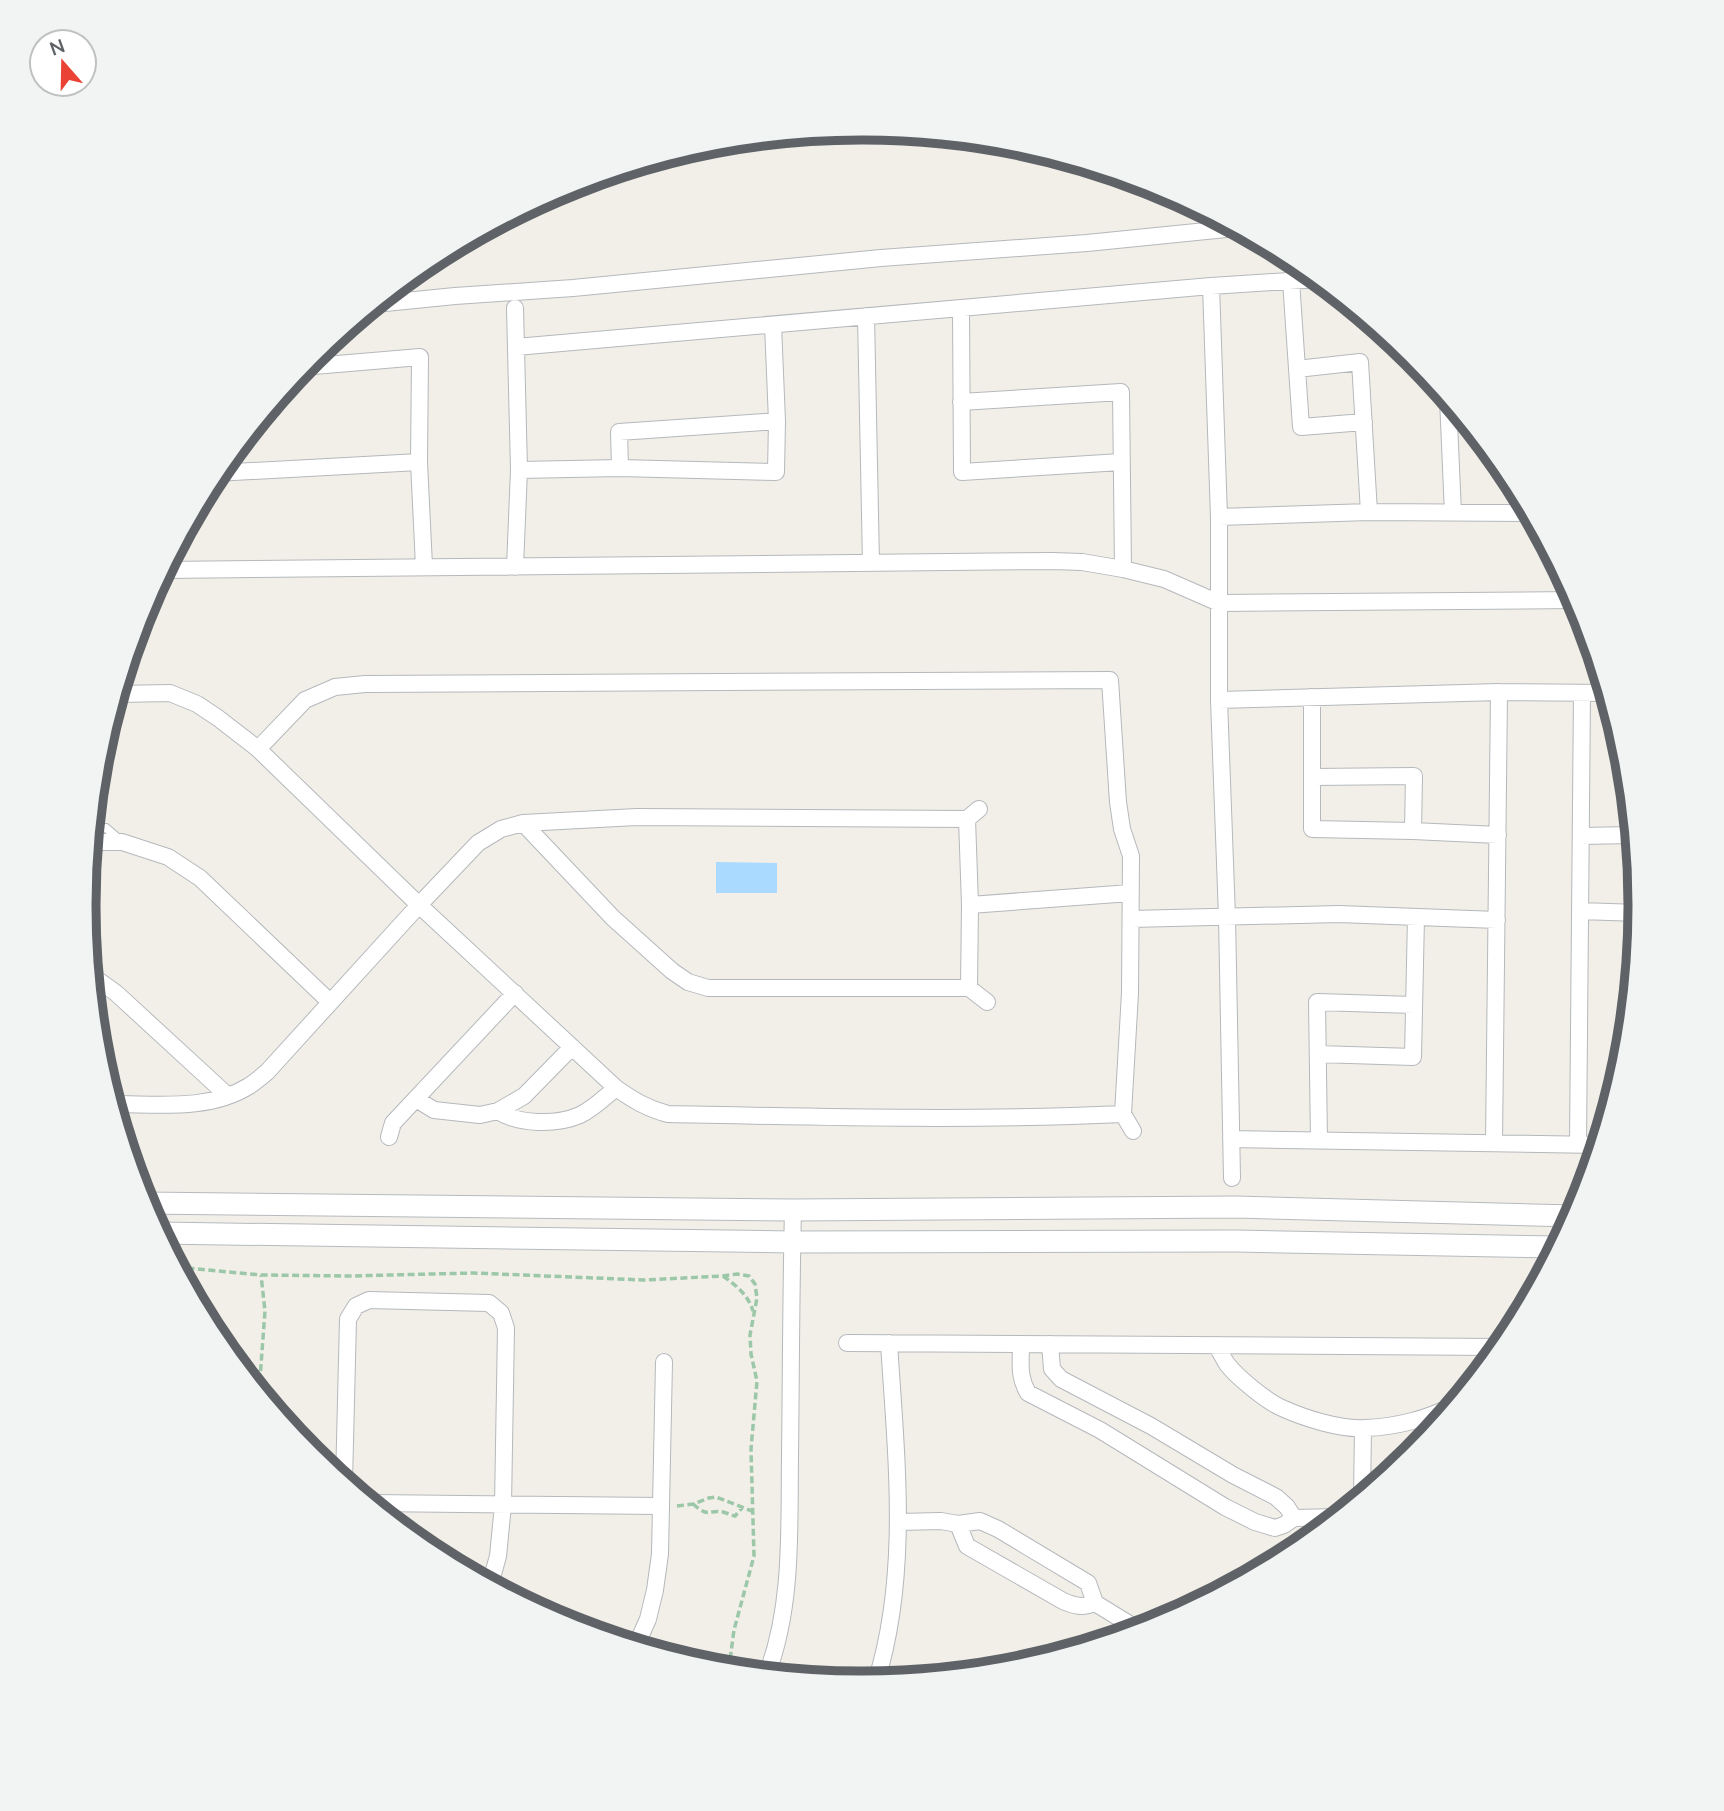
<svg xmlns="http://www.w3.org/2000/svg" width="1724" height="1811" font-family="Mulish,sans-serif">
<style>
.water{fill:#aadaff}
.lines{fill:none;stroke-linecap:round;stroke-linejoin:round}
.lane-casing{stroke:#b5b8bc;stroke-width:10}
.street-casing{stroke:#b5b8bc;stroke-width:18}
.secondary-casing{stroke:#b6babf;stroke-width:23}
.path{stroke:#9cc7a9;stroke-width:3.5;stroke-dasharray:7 3.5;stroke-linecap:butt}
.lane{stroke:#fff;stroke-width:8}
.street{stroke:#fff;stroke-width:16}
.secondary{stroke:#fff;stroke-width:21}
.rim{fill:none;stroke:#5f6368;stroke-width:9}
</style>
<rect width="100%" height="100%" fill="#f1efe8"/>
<path class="water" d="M716 862 777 863V893H716Z"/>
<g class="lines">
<defs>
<path id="lane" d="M92 827 106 828 120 840"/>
<path id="street" d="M1291 281 1301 427 1364 422
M1211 286 1219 517V700L1227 917 1232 1178
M375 304 455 296 573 288 881 258 1087 243 1236 228
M961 308 962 472 1121 462
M866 316 871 563
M516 347 1211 286 1319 279
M302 367 420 357 419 462 424 566
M1297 369 1360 362 1369 512
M1448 399 1453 513
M961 402 1121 392 1123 569
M620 468 619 432 777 421
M519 470 620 468 776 472 777 421 773 325
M215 473 419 462
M1219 517 1369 512 1530 513
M515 567 519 470 515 308
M163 570 1052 561 1082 562 1123 569 1164 579 1219 603 1577 600
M117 694 170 693 197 704 218 718 258 749 419 905 616 1088C633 1100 648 1109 668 1114 820 1117 971 1121 1123 1114
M1312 697V829L1413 831 1498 835
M1219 700 1499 692 1606 693
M258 749 305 700 335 687 365 684 1110 680 1118 802 1122 829 1131 856 1130 993 1123 1114 1133 1131
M1312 777 1414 776 1413 831
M967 819 970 905 969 988
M523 823 613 918 672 971 688 982 708 988H969L987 1002
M1581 836 1633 835
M90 842H122L168 857 200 878 330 1002
M970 905 1130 893
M1580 911 1639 913
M1131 919 1339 914 1497 920
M91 975 116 993 228 1096
M1318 1054 1413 1057 1416 917
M416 1099 434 1110 480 1115 498 1111 524 1096 572 1047
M113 1104C158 1104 209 1111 249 1086 255 1082 261 1077 267 1072L419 905 478 843 501 829 523 823 637 817 967 819 979 809
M498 1111C519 1125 557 1125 580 1115 593 1109 605 1097 616 1088
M389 1137 393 1123 515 993
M1231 1139 1599 1145
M1319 1140 1317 1002 1414 1005
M1494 1143 1499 692
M1578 1144 1582 693
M847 1343 1501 1347
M1021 1344C1021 1363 1018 1376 1028 1393L1100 1430 1225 1507 1255 1522 1275 1528 1284 1525 1294 1518 1338 1517
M1050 1344 1052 1369 1061 1379 1151 1426 1233 1475 1276 1497 1287 1507 1294 1518
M1216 1345C1220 1351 1223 1358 1227 1364 1237 1377 1266 1401 1282 1408 1304 1418 1341 1430 1365 1428 1395 1427 1428 1419 1454 1405
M344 1482 348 1319 356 1306 369 1300 489 1303 501 1313 506 1328 503 1505 498 1556 490 1585
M1362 1497 1363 1429
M370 1503 661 1506
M898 1522 941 1521 958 1524 980 1521 998 1529 1088 1583 1095 1603 1139 1630
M958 1524 967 1546 1063 1601C1075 1606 1082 1608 1095 1603
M636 1646 648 1619 655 1590 660 1554 664 1362
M767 1674C793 1606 789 1529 790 1457 791 1374 791 1292 793 1210
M876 1682C910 1573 896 1456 889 1343"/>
<path id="secondary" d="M143 1203 793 1210 1236 1207 1574 1216
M159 1233 792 1242 1236 1241 1557 1247"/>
</defs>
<use href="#lane" class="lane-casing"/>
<use href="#street" class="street-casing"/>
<use href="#secondary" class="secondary-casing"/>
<path class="path" d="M177 1267 261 1275 350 1276 474 1273 644 1280 723 1276 737 1274 749 1276 755 1284 757 1298 750 1335 751 1354 757 1381 751 1449 754 1556 734 1630 730 1660 726 1670
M723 1276C737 1286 748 1295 753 1311
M259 1392 265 1311 261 1275
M693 1504C710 1519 708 1509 723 1512 727 1513 731 1515 735 1516L742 1508
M677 1506 693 1504 709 1498 716 1497 752 1511"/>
<use href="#lane" class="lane"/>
<use href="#street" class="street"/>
<use href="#secondary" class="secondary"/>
</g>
<path d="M0 0H1724V1811H0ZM861 140H863A765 765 0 0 1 1628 905V906A765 765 0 0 1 863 1671H861A765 765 0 0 1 96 906V905A765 765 0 0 1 861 140Z" fill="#f2f3f3" fill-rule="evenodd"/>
<path class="rim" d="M861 140H863A765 765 0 0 1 1628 905V906A765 765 0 0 1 863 1671H861A765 765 0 0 1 96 906V905A765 765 0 0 1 861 140Z"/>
<g transform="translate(63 63) rotate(340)"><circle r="33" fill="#ffffff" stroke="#bfc1c3" stroke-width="2"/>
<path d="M0-5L12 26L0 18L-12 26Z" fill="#ea4335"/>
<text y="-10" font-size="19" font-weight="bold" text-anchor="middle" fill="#5f6368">N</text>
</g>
</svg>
